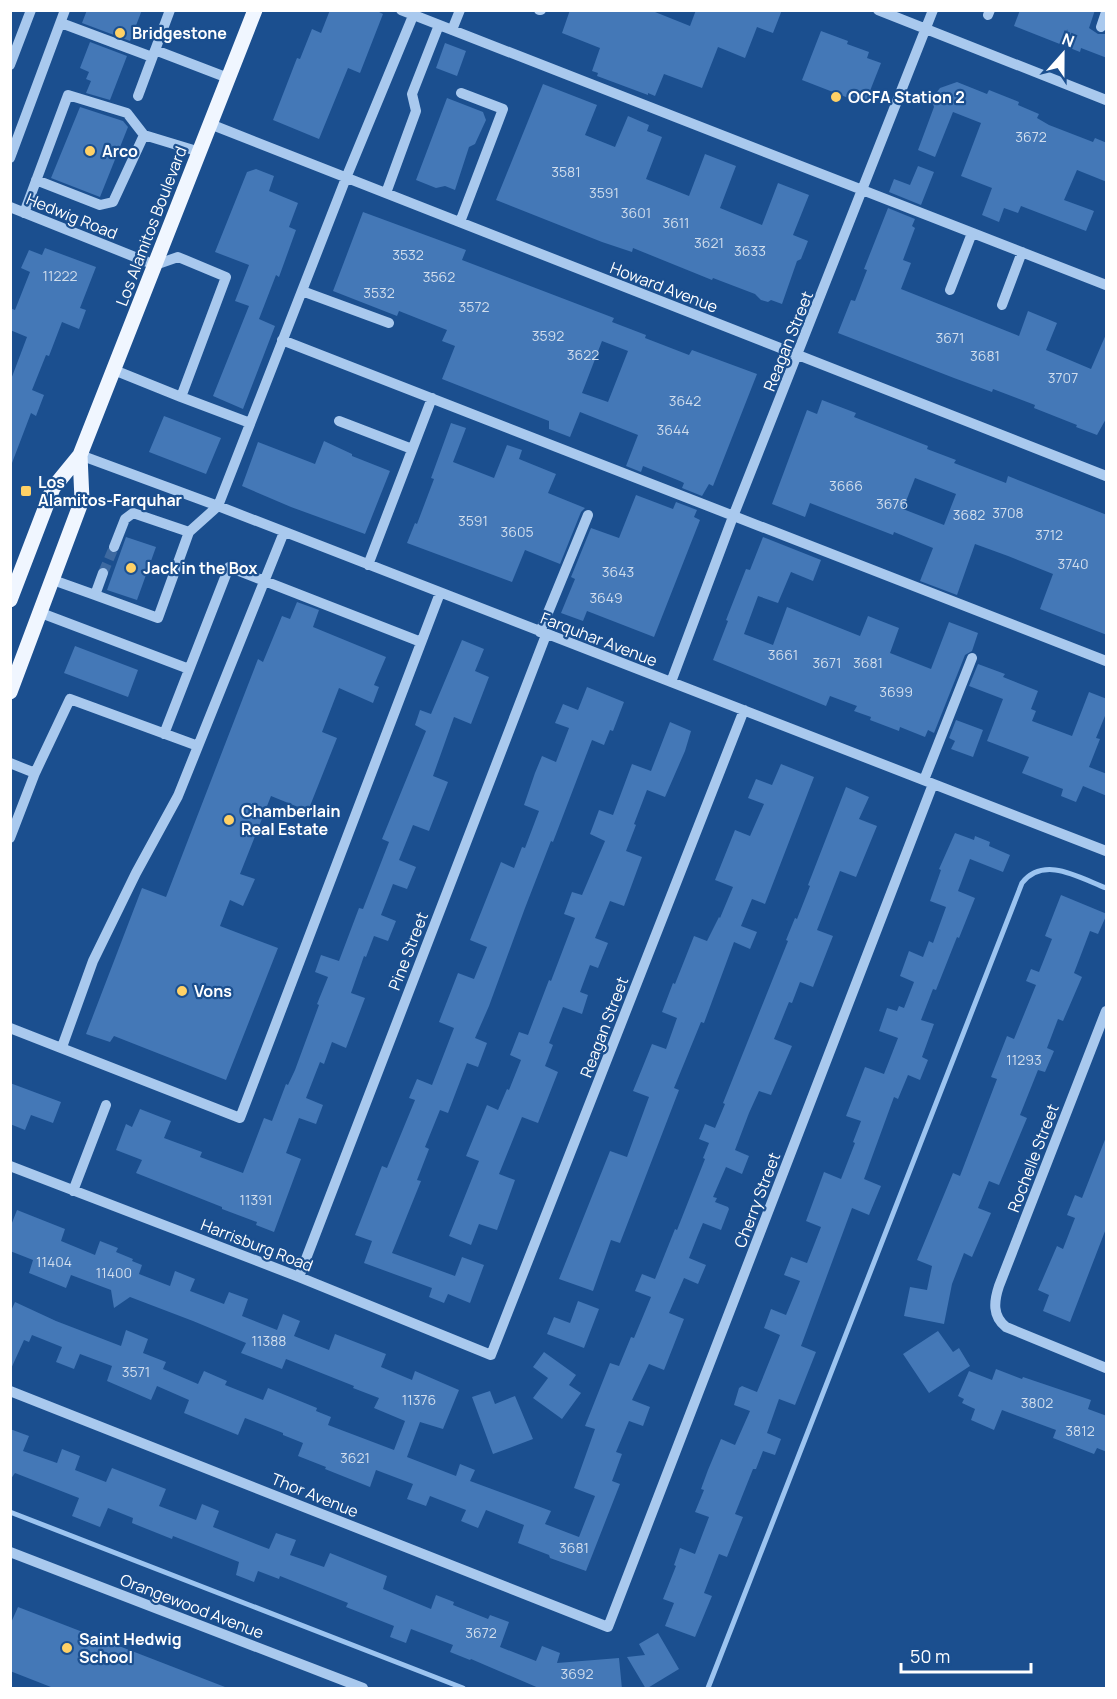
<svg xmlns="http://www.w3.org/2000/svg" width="1117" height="1699" font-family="Manrope,sans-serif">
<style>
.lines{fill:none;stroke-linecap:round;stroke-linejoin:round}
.stream{stroke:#9cc4f0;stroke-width:5}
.building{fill:#4478b7;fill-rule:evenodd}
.minor-tunnel{stroke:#3d69a0;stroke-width:10;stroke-dasharray:10 5;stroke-linecap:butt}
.minor{stroke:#a9c9ee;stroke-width:10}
.major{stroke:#f0f6ff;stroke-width:15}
.poi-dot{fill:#ffd166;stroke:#1b4f8f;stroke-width:2}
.labels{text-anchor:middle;stroke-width:4.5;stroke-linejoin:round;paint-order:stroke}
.number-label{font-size:14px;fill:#d0dded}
.poi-label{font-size:16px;font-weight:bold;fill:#fff;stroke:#1b4f8f;text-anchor:start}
.street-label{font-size:16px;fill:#fff;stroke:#1b4f8f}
</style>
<rect width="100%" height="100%" fill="#1b4f8f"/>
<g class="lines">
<path class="stream" d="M10 1512 463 1688
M708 1688 1022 883C1044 855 1080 878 1106 888"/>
</g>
<path class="building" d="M87 10H142L130 41 82 23Z
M330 10H375L383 14 360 73 348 68 319 139 273 120 297 58 300 59 312 29 321 33Z
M570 10H650L690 26 696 10H782L773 33 757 27 745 58 718 47 702 88 664 74 655 96 648 93V95L597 76 598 73 592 71 600 48 562 33Z
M1020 10H1095L1089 28 1098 34H1107V58L1081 48 1080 52 1014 26Z
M821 31 848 41 847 44 869 52 867 58 881 63 866 101 852 96 851 99 802 80Z
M90 42 127 56 110 100 86 93 91 81 86 79 89 72 80 68Z
M445 43 466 51 457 76 436 68Z
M957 82 987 94 989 90 1019 102 1018 105 1039 114 1037 118 1049 125 1093 142 1095 138 1107 143V182L1077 170 1064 200 1094 211 1086 231 1021 206 1018 213 1004 208 999 222 982 215 992 188 961 176 981 123 953 112 935 157 918 150 934 107 930 94 937 92 940 88Z
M543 84 597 105 585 135 615 147 628 116 649 125 647 131 662 137 646 179 664 186 689 196 705 154 736 166 720 208 762 225 778 183 809 195 793 235 808 241 801 259 797 261 782 304 771 300 768 302 761 300 755 294 713 278 712 280 633 248 632 252 602 242 496 200Z
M447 98 483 112 486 120 475 144 469 147 455 190 445 186 436 188 416 180Z
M80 107 123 121 128 127 100 197 51 178Z
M918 166 934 172 921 205 889 192 894 179 910 185Z
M256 169 274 176 269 191 298 203 289 227 296 230 279 277 276 275 259 319 275 326 243 409 213 396 249 306 235 301 249 265 215 252 247 172Z
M888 208 915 219 912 226 915 228 903 260 911 263 901 289 1019 336 1028 311 1057 323 1046 350 1091 369 1107 332V417L1097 435 1076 427 1077 425 1034 408 1035 405 993 389 992 392 954 378 838 333 851 300 855 301 867 270 864 269Z
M363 212 466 250 462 260 614 318 612 322 646 335 645 338 689 355 692 350 757 374 713 486 709 484 702 496 682 488 684 483 680 481 643 466 641 472 626 466 638 435 580 412 570 437 549 429V421L442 379 455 346 442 341 447 330 399 311 397 316 333 291ZM602 341 628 351 608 402 582 393Z
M45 248 96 267 80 308 86 310 79 329 62 322 49 356 46 355 32 390 44 395 36 416 31 413 12 463 10 382 27 337 10 330V308L15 310 30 272 21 268 29 250 42 255Z
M822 400 856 413 854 417 928 446 927 449 956 460 954 463 1006 483 1008 476 1107 515V635L1040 609 1053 574 1008 556 975 544 957 595 920 581 933 548 894 532 893 535 810 503 805 517 772 504 807 410 817 414ZM915 478 956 494 944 525 903 509Z
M164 416 221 438 206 474 149 452Z
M451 423 466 428 453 462 494 478 507 445 522 450 519 459 556 474 548 493 585 508 581 512 560 564 525 550 512 582 407 543 415 523 417 524 434 479 431 478Z
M324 441 352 454V456L390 471 365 534 291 507 242 486 258 442 315 464Z
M636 495 673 509 676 502 697 510 694 517 700 520 654 637 587 611 583 621 561 613 575 579 571 577 591 528 619 538Z
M126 537 156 547 137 600 107 590Z
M763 537 821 560 813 581 791 572 778 603 758 596 744 634 773 645 787 607 860 636 868 616 899 628 890 653 931 669 949 622 978 633 972 651 965 655 934 733 928 730 925 737 900 727 899 731 870 720 871 717 854 711 857 706 830 696 826 706 713 660 728 621 726 620 746 569 750 570Z
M297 602 319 610 313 627 386 657 374 685 379 687 373 703 339 688 322 732 337 738 308 811 271 796 240 874 255 879 243 906 230 900 220 926 278 948 226 1080 114 1036 110 1042 86 1034 142 888 166 897 258 659 263 662 282 616 290 619Z
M462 640 484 649 475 671 489 677 471 724 454 717 433 776 448 782 429 831 413 825 399 860 416 867 407 889 393 884 381 915 396 921 388 941 374 936 366 957 364 956 351 993 365 998 346 1048 332 1042 324 1064 320 1062 306 1098 323 1105 316 1124 299 1118 286 1153 301 1159 274 1232 256 1225 257 1222 222 1209V1207L136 1173 142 1160 116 1150 126 1124 132 1127 140 1109 171 1121 164 1138 202 1152 200 1157 243 1173 264 1118 272 1121 286 1084 288 1085 295 1070 319 1005 317 1004 328 977 315 972 321 955 339 961 359 908 363 909 389 842 382 839 426 731 415 725 420 710 431 714Z
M75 646 138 670 128 697 64 673Z
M978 664 1005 674 1003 677 1038 691 1031 709 1036 711 1032 721 1072 736 1089 692 1107 699V711L1096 738 1100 739 1089 767 1107 774V796L1083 786 1076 802 1061 796 1063 789 1022 773 1029 757 987 741 1003 699 969 686Z
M587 687 624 702 613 731 610 730 604 745 592 740 553 842 551 841 525 908 489 1006 475 1038 487 1043 478 1067 467 1063 448 1113 440 1110 425 1147 429 1149 417 1180 421 1181 392 1253 455 1276 462 1257 484 1265 470 1303 448 1294 444 1303 429 1297 432 1288 364 1263 372 1241 355 1235 382 1166 387 1168 415 1100 409 1098 417 1079 432 1085 454 1028 439 1022 458 973 474 979 487 947 470 940 501 862 514 868 522 847 525 848 539 811 524 805 535 773 542 756 556 762 569 728 555 723 563 704 578 710Z
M956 720 983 730 973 757 951 749 955 741 949 738Z
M670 722 691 731 685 751 665 797 647 790 634 824 636 825 626 851 642 857 624 906 610 901 595 938 608 943 598 968 590 965 580 992 588 995 582 1014 563 1007 549 1043 553 1045 545 1066 558 1072 538 1123 522 1117 499 1174 515 1180 497 1230 479 1224 471 1245 449 1236 479 1161 466 1156 487 1105 498 1110 507 1089 509 1090 521 1060 510 1055 519 1032 528 1035 549 980 551 981 575 918 564 914 572 892 582 895 605 841 590 834 599 810 613 815 632 764 651 771Z
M781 764 814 777 765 904 752 899 741 926 757 932 750 949 734 942 704 1023 701 1022 674 1088 679 1090 620 1243 611 1240 593 1291 559 1279 610 1151 627 1157 649 1097 633 1091 652 1044 666 1049 677 1018 662 1012 673 983 675 984 694 936 707 941 719 917 720 918 733 887 715 880 735 830 750 836 764 804 748 798 756 779 772 785Z
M846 787 869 797 859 819 877 826 856 877 840 871 817 930 833 936 813 987 800 982 792 1003 789 1002 774 1039 792 1046 771 1095 759 1091 749 1113 735 1150 749 1156 742 1174 726 1167 713 1197 717 1198 715 1202 728 1207 729 1209 721 1230 703 1223 698 1235 689 1258 706 1265 698 1284 684 1278 669 1313 684 1319 664 1370 649 1364 632 1400 650 1407 643 1426 629 1421 616 1452 622 1454 612 1481 620 1484 586 1571 550 1558 549 1555 518 1543 524 1525 486 1510 478 1528 461 1521 466 1510 430 1496 426 1506 407 1499 413 1484 376 1470 370 1487 325 1469 326 1467 298 1456 303 1443 283 1435V1433L245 1418 238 1435 206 1422 184 1413 189 1400 157 1386 151 1400 107 1381 112 1366 80 1354 74 1369 56 1362 62 1347 32 1335 29 1342 24 1340 10 1371V1313L15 1302 56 1321 121 1346 126 1330 148 1339 143 1353 166 1362 163 1369 198 1384 204 1371 227 1381 225 1385 263 1400 268 1388 317 1408 316 1411 331 1417 328 1425 394 1450 405 1421 374 1408 379 1398 353 1388 354 1386 286 1359 282 1369 241 1353 246 1343 193 1321 130 1297 114 1308 111 1290 71 1275 66 1288 29 1273 33 1260 10 1251V1228L17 1210 65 1229 61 1241 95 1255 100 1241 118 1248 116 1252 133 1259 132 1261 142 1265 139 1274 170 1286 175 1271 195 1279 190 1291 224 1304 229 1292 248 1299 242 1316 277 1330 283 1314 300 1321 294 1336 329 1350 335 1334 386 1354 381 1367 412 1380 415 1371 459 1390 443 1429 420 1422 407 1457 456 1476 460 1464 475 1470 470 1481 551 1511 545 1524 579 1537 595 1496 574 1488 595 1429 585 1426 610 1363 619 1366 631 1337 634 1338 651 1297 635 1291 642 1274 655 1279 675 1229 677 1230 705 1159 703 1158 709 1143 699 1139 705 1124 715 1128 725 1104 723 1103 739 1063 788 941 786 940 795 918 797 919 810 886 808 885Z
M955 833 974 840 975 836 990 842 989 846 1010 855 1003 872 970 859 958 891 975 898 959 938 957 937 936 990 933 989 921 1020 934 1024 922 1057 928 1060 920 1080 908 1075 898 1099 894 1097 864 1179 881 1186 869 1215 852 1208 801 1346 816 1352 795 1405 779 1399 767 1433 781 1439 775 1455 763 1451 756 1469H753L735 1514 743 1517 727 1557 719 1554 704 1593 712 1596 695 1637 665 1626 674 1603 663 1599 676 1566 674 1565 680 1548 695 1554 709 1517 695 1512 704 1490 701 1489 708 1470 721 1439 735 1445 750 1411 734 1405 739 1388 742 1386 757 1392 780 1335 764 1328 771 1309 786 1315 800 1281 784 1275 791 1257 807 1263 821 1227 806 1221 824 1172 841 1179 855 1143 853 1142 861 1121 846 1116 865 1067 884 1074 898 1038 879 1031 887 1008 897 1011 899 1006 904 1008 914 982 900 976 909 951 923 957 929 941 933 943 946 907 930 901 941 870 939 869Z
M1061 895 1107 914 1098 934 1090 931 1074 973 1082 977 1063 1021 1058 1019 1047 1048 1054 1051 1045 1072 1038 1070 1020 1115 1027 1118 999 1185 989 1181 978 1208 991 1213 972 1257 964 1253 952 1284 944 1324 904 1316 910 1287 927 1290 932 1266 917 1260 953 1173 960 1176 997 1079 991 1077 1007 1036 1014 1039 1036 985 1026 981 1031 969 1039 972 1052 939 1045 936Z
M10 1083 61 1102 53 1123 31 1115 25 1130 10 1124Z
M1106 1137 1107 1226 1070 1322 1043 1311 1049 1295 1038 1290 1057 1246 1063 1249 1075 1218 1067 1215 1075 1195 1082 1198Z
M578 1301 599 1309 584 1348 547 1334 554 1317 570 1323Z
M938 1331 953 1352 959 1348 970 1366 929 1393 903 1354Z
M544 1352 576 1375 569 1385 581 1393 562 1419 533 1398 548 1378 533 1367Z
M996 1369 1022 1379 1023 1377 1091 1400 1088 1409 1107 1416V1452L1097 1448 1094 1454 1053 1438 1056 1430 1002 1410 994 1430 971 1420 975 1409 962 1403 964 1399 958 1396 969 1371 992 1380Z
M490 1391 495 1404 515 1396 533 1439 493 1454 472 1397Z
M10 1429 29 1436 23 1451 57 1463 62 1449 80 1456 75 1470 106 1482 112 1468 166 1489 159 1506 196 1520 202 1504 219 1511 213 1527 246 1540 269 1549 276 1533 296 1540 290 1555 324 1567 330 1553 387 1576 383 1589 431 1609 436 1595 454 1602 453 1605 488 1619 490 1615 509 1622 500 1647 536 1661 542 1646 560 1653 557 1663 619 1658 622 1689H541L471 1659 470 1660 450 1652 453 1645 411 1629 406 1643 390 1637 394 1626 346 1607 348 1603 280 1576 279 1579 258 1571 254 1582 236 1575 239 1562 173 1536 172 1539 132 1523 133 1518 108 1508 100 1527 72 1516 79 1498 15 1473 10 1480Z
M18 1607 225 1687V1689H56L10 1671V1625Z
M658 1633 679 1669 646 1689 627 1657 645 1655 639 1644Z"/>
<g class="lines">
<path class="minor-tunnel" d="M103 573 114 547"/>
<path class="minor" d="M401 10 1106 285
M539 10H541
M878 10 1106 100
M988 15 990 10
M61 23 152 57
M1101 27 1106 12
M452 30 460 10
M155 50 228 78
M10 65 31 10
M138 96 170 10
M210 124 1106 476
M10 158 65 10
M36 180 100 205 113 202 144 135
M386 193 416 111 412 94 439 25
M10 207 155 265 178 257 226 277 181 397 114 370
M24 213 68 95 127 113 144 135 200 152
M460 222 503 109 461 93
M950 290 972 233
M302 291 389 323
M1002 305 1022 252
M282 340 1106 661
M181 397 250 423
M339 421 412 449
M80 455 218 506 1106 851
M114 547 125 519 133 513 189 532
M368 565 432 398
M103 573 95 595 158 618 189 532 218 506 346 178 415 11
M53 580 95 595
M41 613 189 669
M540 632 588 515
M671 682 734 514 933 10
M164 734 229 567 421 642
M10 763 35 773
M924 780 972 658
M10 838 35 773 70 699 198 746
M1106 1011 999 1286C994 1301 992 1316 1006 1327L1106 1368
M10 1028 240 1118 440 593
M62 1047 93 961 136 873 178 796 284 532
M10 1166 299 1277 491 1355 744 710
M73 1191 106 1105
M299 1277 546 635
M10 1391 608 1627 933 784
M10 1552 363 1688"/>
<path class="major" d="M10 600 53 488 80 455 255 10
M10 692 82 500 80 455"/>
</g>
<g class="poi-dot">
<circle cx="120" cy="33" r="6"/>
<circle cx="836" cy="97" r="6"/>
<circle cx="90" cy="151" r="6"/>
<rect x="20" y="485" width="12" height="12" rx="3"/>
<circle cx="131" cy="568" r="6"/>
<circle cx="229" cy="820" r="6"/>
<circle cx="182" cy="991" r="6"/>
<circle cx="67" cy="1648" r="6"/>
</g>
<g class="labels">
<g class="number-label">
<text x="1031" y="142">3672</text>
<text x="566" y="177">3581</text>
<text x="604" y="198">3591</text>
<text x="636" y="218">3601</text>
<text x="676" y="228">3611</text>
<text x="709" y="248">3621</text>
<text x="750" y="256">3633</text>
<text x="408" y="260">3532</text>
<text x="60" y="281">11222</text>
<text x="439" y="282">3562</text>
<text x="379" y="298">3532</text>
<text x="474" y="312">3572</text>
<text x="548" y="341">3592</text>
<text x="950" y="343">3671</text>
<text x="583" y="360">3622</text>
<text x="985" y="361">3681</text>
<text x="1063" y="383">3707</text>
<text x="685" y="406">3642</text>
<text x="673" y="435">3644</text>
<text x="846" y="491">3666</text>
<text x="892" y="509">3676</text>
<text x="1008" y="518">3708</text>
<text x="969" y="520">3682</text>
<text x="473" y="526">3591</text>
<text x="517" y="537">3605</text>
<text x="1049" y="540">3712</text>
<text x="1073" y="569">3740</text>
<text x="618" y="577">3643</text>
<text x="606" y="603">3649</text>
<text x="783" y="660">3661</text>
<text x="827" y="668">3671</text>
<text x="868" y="668">3681</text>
<text x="896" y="697">3699</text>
<text x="1024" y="1065">11293</text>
<text x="256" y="1205">11391</text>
<text x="54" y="1267">11404</text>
<text x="114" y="1278">11400</text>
<text x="269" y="1346">11388</text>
<text x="136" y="1377">3571</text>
<text x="419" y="1405">11376</text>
<text x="1037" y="1408">3802</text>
<text x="1080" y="1436">3812</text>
<text x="355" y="1463">3621</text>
<text x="574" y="1553">3681</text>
<text x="481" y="1638">3672</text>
<text x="577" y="1679">3692</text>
</g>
<g class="poi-label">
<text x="132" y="39">Bridgestone</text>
<text x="848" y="103">OCFA Station 2</text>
<text x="102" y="157">Arco</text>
<text x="38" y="488">Los<tspan x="38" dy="18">Alamitos-Farquhar</tspan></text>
<text x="143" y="574">Jack in the Box</text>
<text x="241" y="817">Chamberlain<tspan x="241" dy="18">Real Estate</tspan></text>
<text x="194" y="997">Vons</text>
<text x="79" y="1645">Saint Hedwig<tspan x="79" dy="18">School</tspan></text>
</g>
<g class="street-label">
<text transform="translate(72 216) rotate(22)" y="6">Hedwig Road</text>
<text transform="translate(151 226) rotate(-69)" y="6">Los Alamitos Boulevard</text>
<text transform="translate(664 287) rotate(21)" y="6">Howard Avenue</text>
<text transform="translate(788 341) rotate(-68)" y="6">Reagan Street</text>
<text transform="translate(599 639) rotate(21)" y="6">Farquhar Avenue</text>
<text transform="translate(408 951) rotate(-69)" y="6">Pine Street</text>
<text transform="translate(604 1027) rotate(-69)" y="6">Reagan Street</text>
<text transform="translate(1033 1158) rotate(-69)" y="6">Rochelle Street</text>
<text transform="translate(757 1200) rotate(-69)" y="6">Cherry Street</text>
<text transform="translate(257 1245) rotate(21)" y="6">Harrisburg Road</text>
<text transform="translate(315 1495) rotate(22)" y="6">Thor Avenue</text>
<text transform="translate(192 1606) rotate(21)" y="6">Orangewood Avenue</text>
</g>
</g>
<rect width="1117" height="1699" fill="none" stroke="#ffffff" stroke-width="24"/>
<g transform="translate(1063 54) rotate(21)" stroke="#1b4f8f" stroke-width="4.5" paint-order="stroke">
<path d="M0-4.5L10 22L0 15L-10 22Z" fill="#ffffff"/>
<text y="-9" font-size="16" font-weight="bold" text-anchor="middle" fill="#ffffff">N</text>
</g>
<path d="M901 1663v9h130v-9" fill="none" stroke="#ffffff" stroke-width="3"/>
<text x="910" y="1663" font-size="18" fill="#ffffff" stroke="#1b4f8f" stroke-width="4.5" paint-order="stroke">50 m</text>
</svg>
